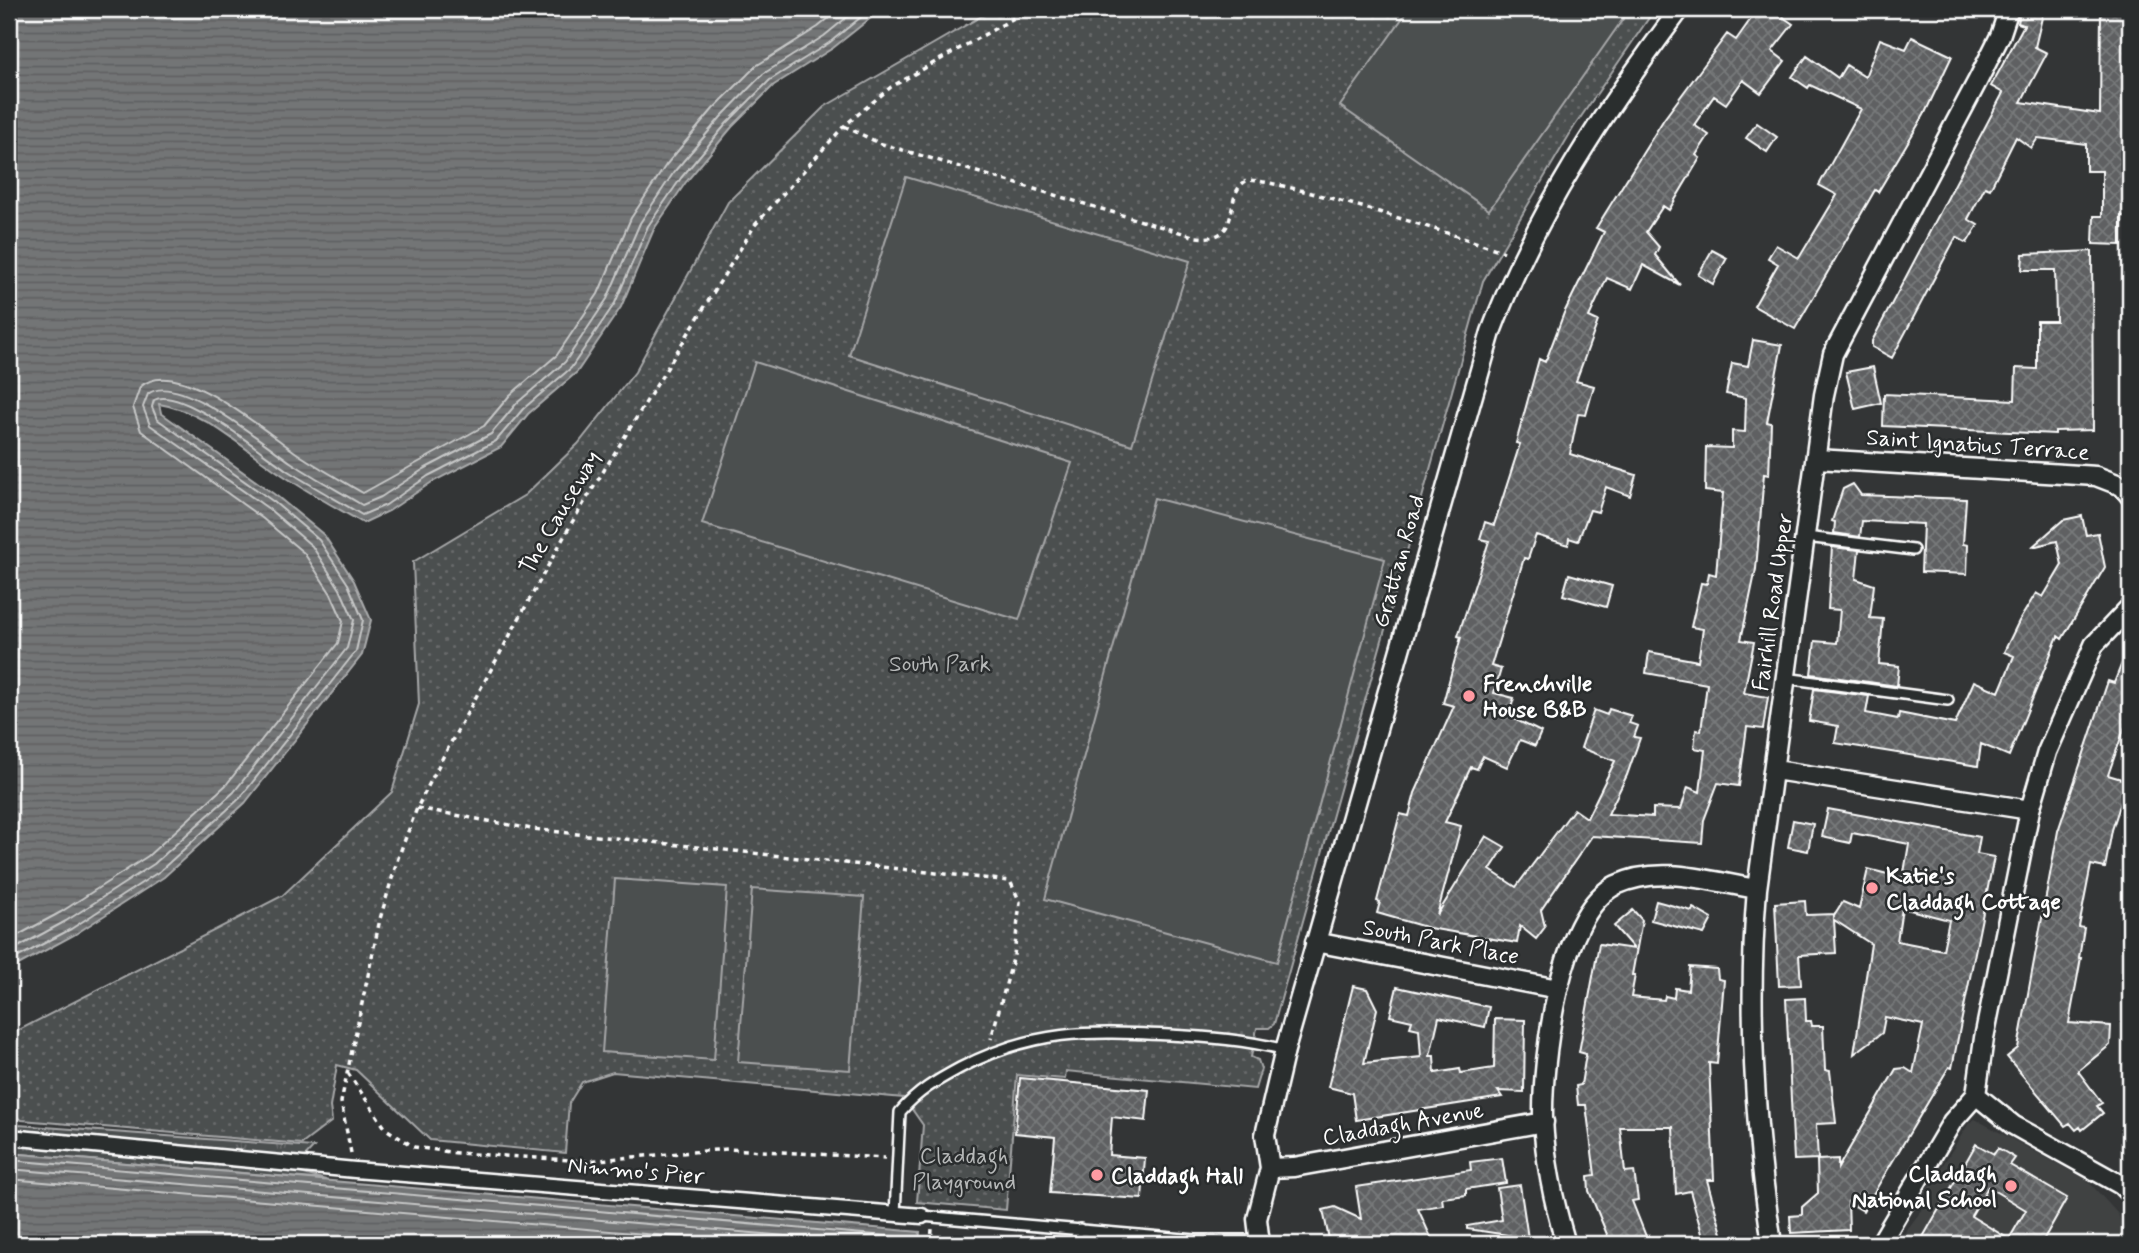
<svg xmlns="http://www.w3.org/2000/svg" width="2139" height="1253" font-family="Mynerve,sans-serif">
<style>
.built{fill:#404243}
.grass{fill:url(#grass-tufts);stroke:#a6a7a8;stroke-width:2}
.park{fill:url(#park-dots);stroke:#a6a7a8;stroke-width:2}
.garden{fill:#4c4f50;stroke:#a6a7a8;stroke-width:2}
.water{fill:url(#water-rules);stroke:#abacad;stroke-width:2}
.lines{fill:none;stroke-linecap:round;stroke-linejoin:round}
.shore{stroke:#c7c8c8;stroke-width:2}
.building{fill:url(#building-cross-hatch);stroke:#fff;stroke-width:2;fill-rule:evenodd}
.service-casing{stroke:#fff;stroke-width:14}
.pedestrian-casing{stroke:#fff;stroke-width:19}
.minor-casing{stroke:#fff;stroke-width:23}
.path{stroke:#fff;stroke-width:3.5;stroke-dasharray:5 5;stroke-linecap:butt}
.service{stroke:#2a2d2e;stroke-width:9}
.pedestrian{stroke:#2a2d2e;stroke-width:14}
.minor{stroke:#2a2d2e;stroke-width:18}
.poi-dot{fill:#ff9aa2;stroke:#2a2d2e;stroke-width:2.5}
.labels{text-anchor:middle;stroke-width:5;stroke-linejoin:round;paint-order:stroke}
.street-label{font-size:23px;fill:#fff;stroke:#2a2d2e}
.park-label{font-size:23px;fill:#b7b9b9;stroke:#2a2d2e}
.poi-label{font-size:23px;font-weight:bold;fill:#fff;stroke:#2a2d2e;text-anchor:start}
</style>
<defs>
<pattern id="grass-tufts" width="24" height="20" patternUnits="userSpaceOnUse" patternTransform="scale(1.75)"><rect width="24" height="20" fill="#4c4f50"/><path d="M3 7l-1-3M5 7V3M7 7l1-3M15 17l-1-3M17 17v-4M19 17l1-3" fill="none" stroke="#67696a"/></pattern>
<pattern id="park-dots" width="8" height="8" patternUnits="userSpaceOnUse" patternTransform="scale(1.75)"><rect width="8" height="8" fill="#4c4f50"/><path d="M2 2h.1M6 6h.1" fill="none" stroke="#67696a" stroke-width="1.8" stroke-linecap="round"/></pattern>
<pattern id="water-rules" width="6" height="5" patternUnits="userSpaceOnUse" patternTransform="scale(1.75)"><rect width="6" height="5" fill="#737576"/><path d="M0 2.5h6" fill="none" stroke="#606061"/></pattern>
<pattern id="building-cross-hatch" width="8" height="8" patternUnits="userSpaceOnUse" patternTransform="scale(1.75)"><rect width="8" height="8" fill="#5f6162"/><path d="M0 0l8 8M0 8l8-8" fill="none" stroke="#77797a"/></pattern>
</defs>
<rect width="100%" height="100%" fill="#333536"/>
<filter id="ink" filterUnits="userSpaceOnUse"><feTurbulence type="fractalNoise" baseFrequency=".0143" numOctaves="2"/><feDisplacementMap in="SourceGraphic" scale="14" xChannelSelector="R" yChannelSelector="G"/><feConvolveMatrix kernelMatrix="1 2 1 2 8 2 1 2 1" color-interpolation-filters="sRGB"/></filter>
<g filter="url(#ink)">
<path class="built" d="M1975 1119 2087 1180 2118 1214 2130 1244H1896L1925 1206 1926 1192 1969 1123Z"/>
<path class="grass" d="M9 1121 18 1125 314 1147 303 1159 9 1132Z
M9 1142 286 1169 326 1180 9 1153Z"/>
<path class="park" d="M994 9H1655L1574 127 1483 281 1274 1024 1269 1028H1257L1251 1057 1258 1060 1261 1069 1255 1089 1066 1071 1065 1079 1017 1075 1006 1210 917 1202 923 1125 904 1098 613 1072 582 1082 569 1103 565 1153 430 1140 356 1070 337 1065 330 1107 332 1121 302 1144 22 1120 9 1114V1035L282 896 392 792 419 704 413 562 525 495 578 444 635 372 728 202 824 107Z"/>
<path class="garden" d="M1409 9H1630L1489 210 1340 106Z
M906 177 1190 261 1132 445 849 355Z
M755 362 1072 463 1019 620 702 524Z
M1154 498 1385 559 1277 962 1045 899Z
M615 879 727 887 714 1060 602 1052Z
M752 889 864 897 850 1070 738 1062Z"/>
<path class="water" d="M9 9H882L833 48 774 85 732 127 686 182 654 229 621 307 577 372 528 414 501 447 432 482 389 511 363 523C337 508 309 493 284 476 245 451 206 411 159 404L161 413 278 497 324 535 354 581 371 620 362 655 245 803 164 877 74 935 9 970Z
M9 1153 920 1232 919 1244H9Z"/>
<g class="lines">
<path class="shore" d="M9 940 61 912 148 856 226 785 338 643 343 621 331 594 304 553 262 518 141 431 133 407 140 387C177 353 266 433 298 454 319 468 341 480 363 493L484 426 510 395 557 355 598 294 631 218 666 165 713 109 756 66 818 27 840 9
M9 952 66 921 154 864 234 792 347 648 354 620 340 589 312 546 269 509 150 425 143 407 148 394C178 370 266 446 292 463 315 478 339 491 362 505L381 497 424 469 491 434 517 403 565 362 607 299 640 223 674 172 721 117 763 74 824 36 857 9
M9 962 71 929 160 871 240 798 356 651 363 620 348 584 319 540 274 502 157 419 152 407 154 400C181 385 264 455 288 471 312 486 337 500 362 515L386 505 428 476 496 441 523 409 571 368 615 303 648 226 681 178 727 123 770 80 829 43 871 9
M9 1160 909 1238 912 1244
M9 1169 879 1244
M9 1179 761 1244"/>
</g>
<path class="building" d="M1758 9H1789L1783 17 1793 24 1772 51 1785 61 1761 93 1743 80 1726 104 1714 96 1694 125 1709 135 1696 155 1700 158 1669 210 1663 206 1646 232 1659 247 1655 255 1680 285 1643 265 1632 289 1607 278 1589 317 1598 321 1576 381 1594 386 1586 415 1578 414 1570 454 1636 475 1630 496 1606 487 1598 512 1590 510 1578 541 1569 538 1568 545 1536 535 1528 559 1524 558 1491 666 1501 669 1494 693 1514 698 1511 708 1517 709 1514 719 1541 732 1535 746 1520 740 1507 767 1483 756 1477 769 1471 767 1445 822 1461 826 1437 915 1486 836 1505 847 1490 870 1516 887 1574 809 1587 818 1615 761 1581 748 1594 710 1607 715 1609 709 1632 716 1629 723 1638 726 1634 737 1640 738 1627 775 1608 814 1653 817V808L1681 809 1688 787 1700 792 1705 750 1694 748 1696 730 1701 731 1707 684 1646 673 1649 652 1698 661 1703 629 1691 627 1701 583 1707 584 1709 573 1716 575 1723 493 1705 491 1706 447 1732 448V431L1745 432 1746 398 1726 394 1732 363 1748 366 1753 340 1782 345 1767 422 1771 423 1769 475 1764 474 1756 569 1741 640 1754 642 1744 693 1768 697 1763 729 1747 727 1739 786 1718 783 1704 820 1702 843 1592 836 1541 910 1545 927 1536 939 1520 926 1517 943 1429 928 1377 913 1380 902 1377 901 1400 814 1409 816 1415 793 1454 706 1443 703 1461 637 1458 636 1489 541 1480 539 1485 522 1494 525 1520 444 1516 443 1539 359 1545 362 1548 355 1564 313 1604 232 1596 228 1664 119 1727 34 1736 40Z
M2021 9H2044L2035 47 2047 53 2021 102 2100 114 2101 9H2129L2128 216H2121V245L2093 244 2094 216H2102V171H2086V144L2038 138 2031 148 2016 137 1990 189 1985 187 1968 219 1978 225 1967 243 1956 237 1892 358 1872 347V341L2003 93 1991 86 2024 25 2018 23Z
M1912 37 1952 56 1924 115 1878 192 1875 190 1795 329 1754 306 1778 264 1768 258 1776 245 1799 258 1837 195 1819 185 1861 109 1810 85 1808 88 1792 77 1807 56 1838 78 1846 65 1865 77 1880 39 1906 49Z
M1757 123 1777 137 1767 152 1746 138Z
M1712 250 1727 258 1713 284 1698 275Z
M2092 251 2093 430 2055 431V434L1883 426 1884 394 2015 400 2016 368 2037 369V321H2056L2055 270H2022L2023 254Z
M1873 367 1881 403 1855 409 1846 372Z
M1853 484 1861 495 1966 499 1963 544 1968 545 1967 574 1921 572 1923 524 1862 521 1860 537 1834 533 1835 522 1832 521 1843 489Z
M2082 516 2086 535 2098 533 2105 567 2062 639 2058 636 2009 756 1981 744 1978 766 1835 743 1838 726 1809 721 1814 689 1869 696 1866 713 1898 719 1899 713 1955 724 1974 681 1999 692 2014 656 2004 652 2019 621 2036 593 2043 597 2062 565 2057 541 2032 547 2063 520Z
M1832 547 1859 550 1856 579 1874 585 1870 618 1883 619 1879 664 1899 666 1897 686 1811 674 1815 641 1837 643 1840 610 1828 609Z
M1569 574 1612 586 1606 607 1563 595Z
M2129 645 2130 712 2108 775 2128 781 2112 830 2105 868 2091 865 2079 927 2084 928 2079 958H2081L2069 1023 2111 1026 2110 1045 2078 1071 2102 1103 2097 1106 2103 1113 2082 1130 2080 1127 2076 1130 2070 1123 2065 1126 2007 1057 2018 1048 2058 831 2108 681 2114 683Z
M1828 809 1980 837 1977 854 1994 857 1952 1068 1949 1067 1863 1211 1848 1202 1849 1230 1791 1233 1790 1216 1802 1215V1207L1818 1193 1817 1160 1838 1159V1168L1896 1069 1905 1068 1913 1073 1923 1025 1885 1017 1882 1033 1854 1054 1871 944 1834 920 1836 953 1799 955 1801 985 1779 986 1775 903 1805 901 1806 915 1834 914V916L1843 902 1859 909 1868 869 1903 878 1909 844 1852 833 1850 843 1822 837ZM1902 908 1949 920 1943 950 1897 941Z
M1793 820 1813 824 1808 851 1788 847Z
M1656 901 1692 911 1693 908 1712 919 1704 934 1651 920Z
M1633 910 1642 920 1632 975H1635L1631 997 1664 1000 1665 996 1674 998 1675 988 1688 990 1690 967 1717 969 1718 979 1724 980 1717 1064 1709 1063 1714 1180H1707L1725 1244H1705L1690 1191 1676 1194 1673 1127H1620L1625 1172 1634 1171 1638 1200 1632 1201 1649 1244H1611L1589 1191 1588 1176 1595 1175 1586 1105H1578L1576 1086 1581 1085 1586 1054 1579 1052 1599 944 1634 949 1614 926Z
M1353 986 1367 989 1377 1009 1364 1063 1421 1057 1419 1029 1410 1027 1412 1021 1390 1016 1397 987 1489 1007 1485 1027 1439 1017 1430 1056H1434L1435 1073 1460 1069 1461 1073 1494 1068 1495 1019 1525 1020 1524 1092 1498 1091 1502 1097 1356 1120 1352 1093 1328 1087Z
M1805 998 1806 1021H1811L1812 1026H1823L1825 1070 1830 1071 1836 1123 1816 1124 1818 1159 1794 1160 1786 999Z
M1020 1078 1149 1090 1146 1121 1112 1117 1109 1155 1145 1158 1142 1199 1050 1193 1055 1137 1015 1133Z
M1976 1144 1994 1154 1998 1148 2015 1158 2010 1165 2067 1198 2041 1244H1919ZM1988 1187 2026 1210 2009 1239 1971 1216Z
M1502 1158 1506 1183 1466 1189V1195L1442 1198 1443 1205 1418 1209 1434 1244H1330L1323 1210 1335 1207 1361 1219 1356 1187 1471 1170 1470 1162Z
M1520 1185 1528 1238 1467 1229V1226L1502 1220 1497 1188Z"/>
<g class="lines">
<defs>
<path id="service" d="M1806 537 1913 550
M1785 678 1948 700
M895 1214 900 1112C918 1091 936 1081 960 1068 1035 1029 1087 1031 1169 1035 1208 1037 1247 1040 1285 1050
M922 1216 1196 1240H1259
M1072 1244 1080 1229"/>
<path id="pedestrian" d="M9 1137 355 1170 922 1216"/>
<path id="minor" d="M1817 459 2096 476 2122 486 2130 496
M1775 770 2030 810
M1315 942 1558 989
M1976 1095 2013 1125 2121 1185 2130 1194
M1270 1168 1294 1167 1544 1122
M1260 1244 1257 1219 1270 1168 1265 1135 1285 1050 1491 332C1535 214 1605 109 1680 9
M1566 1244C1554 1204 1545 1161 1543 1119 1542 1060 1559 913 1616 885 1660 864 1712 882 1757 889
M1772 1244C1754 1125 1747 1009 1757 889L1824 395 1833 354 1978 80 2000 36 2009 9
M1880 1244 1952 1122 1976 1095 1984 1038 2030 810 2047 752 2094 645 2130 607"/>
</defs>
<use href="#service" class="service-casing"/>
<use href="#pedestrian" class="pedestrian-casing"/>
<use href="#minor" class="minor-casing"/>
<path class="path" d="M844 126 879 143 1196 237C1246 243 1221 195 1246 181 1260 173 1476 241 1504 252
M417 808 532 829 1010 881 1020 902 1014 955 991 1039
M348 1073 386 1129 414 1147 457 1153 586 1161 728 1149 885 1158
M351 1153 341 1102 380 919 398 858 417 808 443 757 571 524 755 225 844 126 891 87 1030 9
M931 1244 932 1229"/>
<use href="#service" class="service"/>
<use href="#pedestrian" class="pedestrian"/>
<use href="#minor" class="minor"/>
</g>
</g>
<g class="poi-dot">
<circle cx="1469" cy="696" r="7"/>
<circle cx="1872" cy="888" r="7"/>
<circle cx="1097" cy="1175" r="7"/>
<circle cx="2011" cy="1186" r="7"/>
</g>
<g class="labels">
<g class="street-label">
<text transform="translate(1978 444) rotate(4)" y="8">Saint Ignatius Terrace</text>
<text transform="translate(559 512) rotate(-60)" y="8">The Causeway</text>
<text transform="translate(1398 561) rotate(-74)" y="8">Grattan Road</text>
<text transform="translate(1772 602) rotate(-82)" y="8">Fairhill Road Upper</text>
<text transform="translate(1441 941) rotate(11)" y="8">South Park Place</text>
<text transform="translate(1403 1123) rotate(-10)" y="8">Claddagh Avenue</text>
<text transform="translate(636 1170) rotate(5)" y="8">Nimmo's Pier</text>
</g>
<g class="park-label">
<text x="940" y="671">South Park</text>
<text x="964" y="1163">Claddagh<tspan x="964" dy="26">Playground</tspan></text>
</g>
<g class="poi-label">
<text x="1483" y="691">Frenchville<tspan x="1483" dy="26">House B&amp;B</tspan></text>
<text x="1886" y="883">Katie's<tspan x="1886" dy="26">Claddagh Cottage</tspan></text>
<text x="1997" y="1181" text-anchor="end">Claddagh<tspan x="1997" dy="26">National School</tspan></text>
<text x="1111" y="1183">Claddagh Hall</text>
</g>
</g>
<rect width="2139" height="1253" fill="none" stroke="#2a2d2e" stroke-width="35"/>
<rect x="18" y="18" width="2104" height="1218" fill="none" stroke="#fff" stroke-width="2.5" filter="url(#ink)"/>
</svg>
